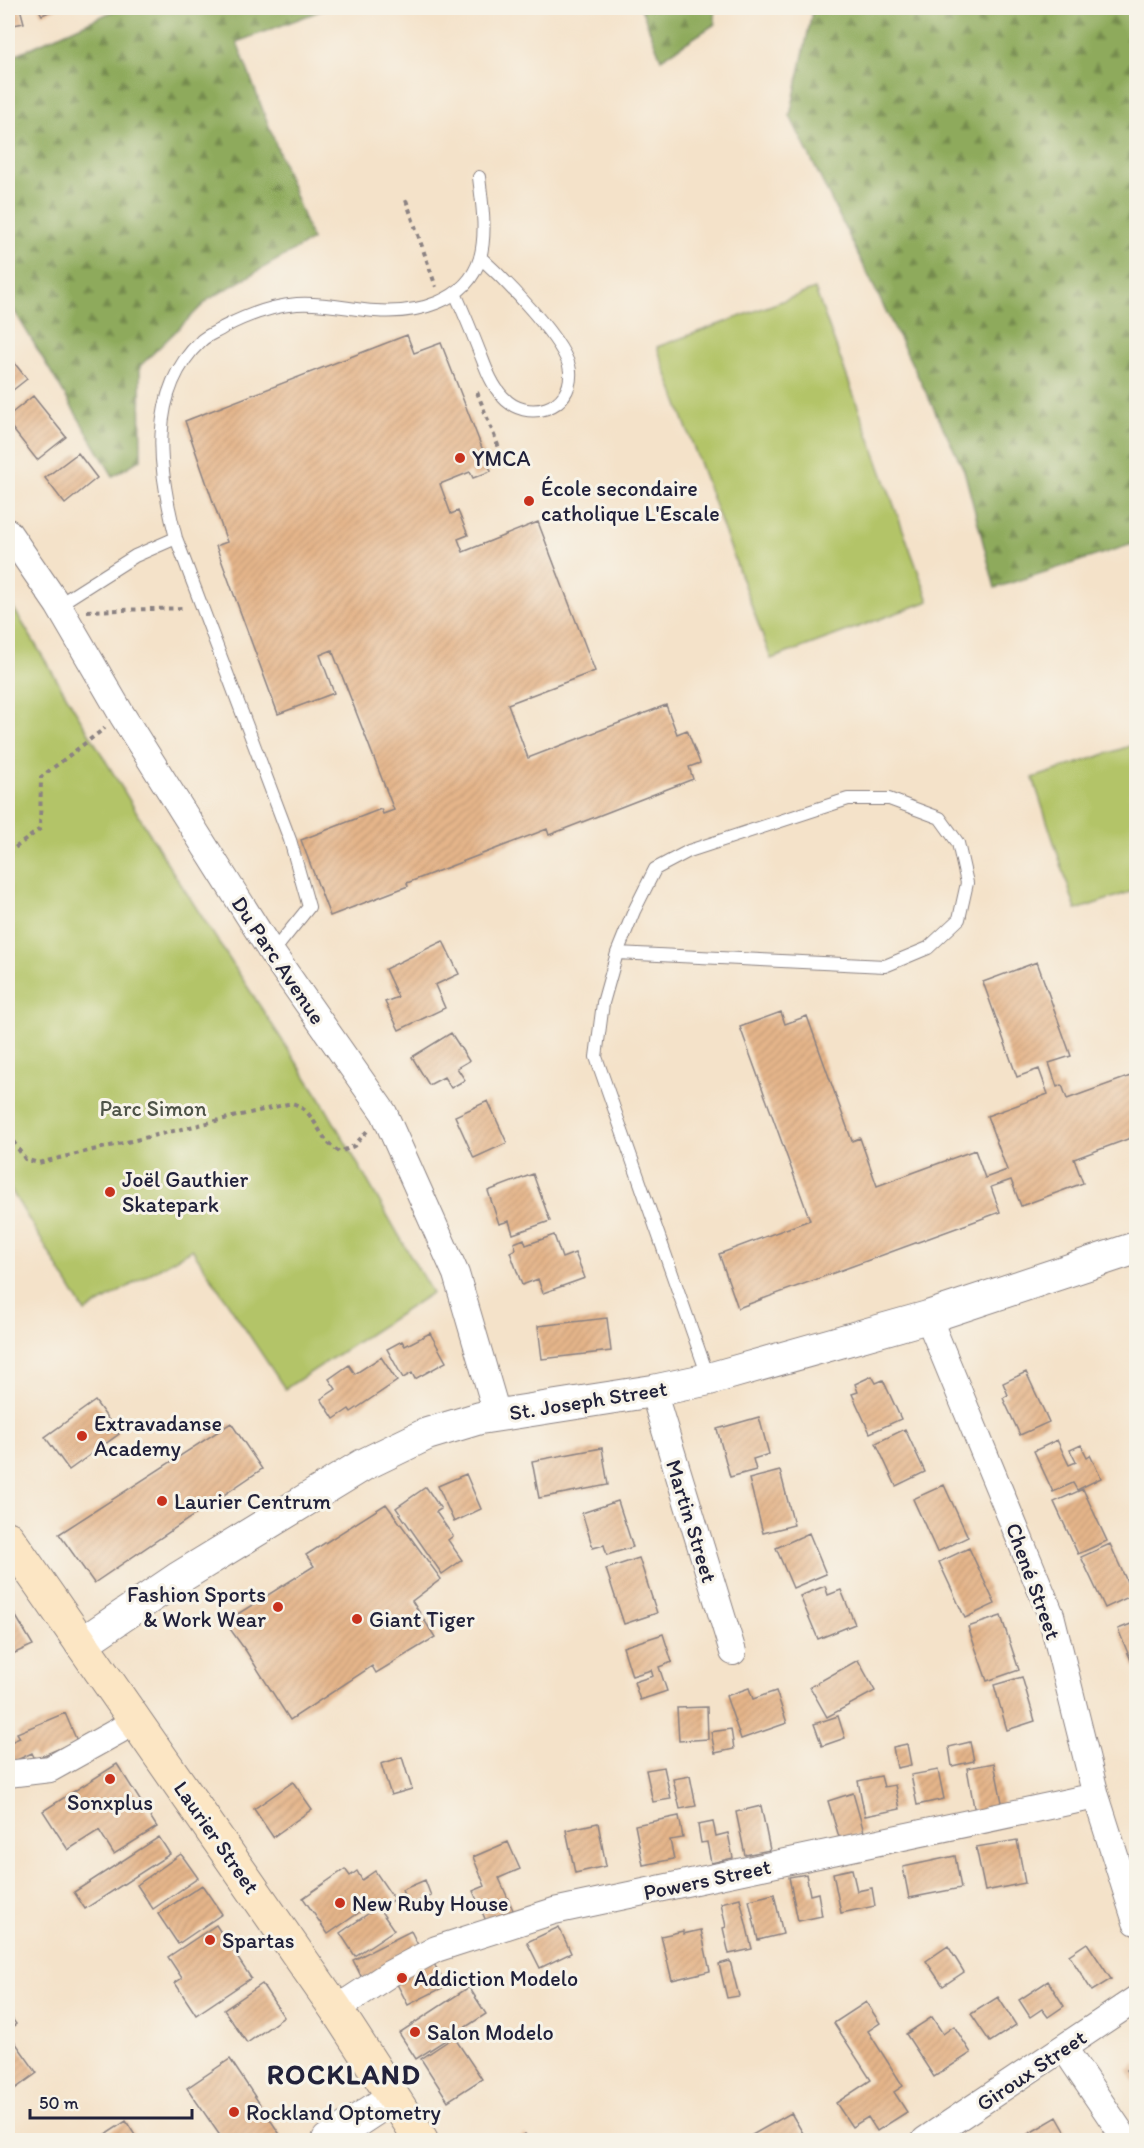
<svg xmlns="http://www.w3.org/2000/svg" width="1144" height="2148" font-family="Itim,sans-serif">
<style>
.green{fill:#b3c467;stroke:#6a7351;stroke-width:1.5}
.forest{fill:url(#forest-firs);stroke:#58664c;stroke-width:1.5}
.building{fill:url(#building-hatch)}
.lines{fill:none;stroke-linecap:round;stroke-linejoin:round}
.service-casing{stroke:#8b8282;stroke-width:14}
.minor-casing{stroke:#8b8282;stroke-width:28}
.tertiary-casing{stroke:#8b8282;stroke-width:34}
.secondary-casing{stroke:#8b8282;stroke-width:35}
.path{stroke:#8b8282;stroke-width:4;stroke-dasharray:4.5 4.5;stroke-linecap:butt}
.service{stroke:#fff;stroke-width:12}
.minor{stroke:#fff;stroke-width:26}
.tertiary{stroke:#fff;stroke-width:32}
.secondary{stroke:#fce6c4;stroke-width:33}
.poi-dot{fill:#c8321e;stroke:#f7f3e8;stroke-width:2}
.labels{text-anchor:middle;stroke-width:6;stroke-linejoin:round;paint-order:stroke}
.poi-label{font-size:22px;fill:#22223b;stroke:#f7f3e8;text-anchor:start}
.street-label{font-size:22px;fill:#22223b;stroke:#f7f3e8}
.park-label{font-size:22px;fill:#4e5348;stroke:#f7f3e8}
.district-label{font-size:28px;font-weight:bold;letter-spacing:1.5px;fill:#22223b;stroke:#f7f3e8}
</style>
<defs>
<pattern id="forest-firs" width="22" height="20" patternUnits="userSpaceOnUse" patternTransform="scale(1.5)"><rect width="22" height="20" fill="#8eaa5c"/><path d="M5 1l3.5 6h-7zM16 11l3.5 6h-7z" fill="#748a4d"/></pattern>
<pattern id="building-hatch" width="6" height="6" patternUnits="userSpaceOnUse" patternTransform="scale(1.5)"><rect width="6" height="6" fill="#e5b58a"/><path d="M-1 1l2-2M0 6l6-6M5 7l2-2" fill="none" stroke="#c49b78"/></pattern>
</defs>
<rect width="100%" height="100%" fill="#f7f3e8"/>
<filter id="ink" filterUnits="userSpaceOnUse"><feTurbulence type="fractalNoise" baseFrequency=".0167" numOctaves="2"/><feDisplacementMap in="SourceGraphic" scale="12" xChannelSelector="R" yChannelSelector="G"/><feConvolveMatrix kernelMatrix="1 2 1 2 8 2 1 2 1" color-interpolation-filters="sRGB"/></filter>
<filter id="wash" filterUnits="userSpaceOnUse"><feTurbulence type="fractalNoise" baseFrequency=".008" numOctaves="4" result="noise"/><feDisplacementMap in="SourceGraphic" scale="24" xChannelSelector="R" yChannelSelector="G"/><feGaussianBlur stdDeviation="1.35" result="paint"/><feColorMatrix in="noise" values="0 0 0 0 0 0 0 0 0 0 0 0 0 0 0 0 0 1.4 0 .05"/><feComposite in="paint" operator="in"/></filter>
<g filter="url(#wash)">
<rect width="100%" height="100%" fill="#f4e2c9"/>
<path class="green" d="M815 289 929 601 771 659 657 347Z
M8 599 171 869 321 1100 432 1293 285 1389 192 1249 85 1312 8 1185Z
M1136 744V890L1076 910 1033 778Z"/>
<path class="forest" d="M120 8H328L237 42 312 240 209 299 140 366 141 459 113 476 8 300V58Z
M641 8H715V24L661 59Z
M813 8H1136V543L995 588 964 470 790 116Z"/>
<g id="blocks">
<path class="building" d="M8 8H20L24 23 8 26Z
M38 8H58L42 15Z
M407 335 414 353 441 343 491 471 473 478 470 472 440 484 451 514 458 511 468 535 458 539 463 552 538 522 595 671 508 704 528 758 666 705 677 734 687 730 700 763 689 767 693 779 549 835 547 829 407 883 408 886 330 916 301 840 381 809 383 814 394 810 332 650 320 655 334 693 278 714 216 546 227 542 185 421Z
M8 355 27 379 8 394Z
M33 396 66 437 37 460 8 423V416Z
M78 453 97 478 65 504 45 478Z
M443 941 459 974 435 985 445 1008 399 1030 385 1002 398 997 385 969Z
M1037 962 1071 1056 1049 1063 1057 1087 1062 1085 1067 1099 1136 1074V1136L1074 1159 1083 1183 1021 1206 1011 1180 991 1187 1000 1212 738 1308 719 1254 810 1220 740 1027 781 1012 785 1024 807 1016 852 1141 860 1138 877 1186 975 1150 985 1178 1007 1170 987 1116 1048 1094 1039 1069 1017 1077 983 982Z
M451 1033 469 1061 457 1068 465 1080 451 1088 444 1077 429 1085 412 1057Z
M488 1101 507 1143 474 1158 455 1116Z
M533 1174 550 1221 513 1234 509 1221 499 1224 488 1191Z
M554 1235 562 1258 575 1253 585 1278 543 1293 538 1279 522 1285 510 1252 516 1249 514 1243 524 1239 526 1245Z
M607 1318 611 1351 542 1359 538 1326Z
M430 1333 446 1362 415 1379 412 1373 403 1378 387 1349 402 1341 405 1346Z
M381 1357 397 1381 351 1412 349 1409 334 1419 321 1399 336 1389 329 1379 349 1365 355 1374Z
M1026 1372 1049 1422 1020 1435 1003 1398 1008 1395 1003 1383Z
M872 1376 876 1383 883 1380 901 1419 870 1433 852 1394 858 1392 855 1384Z
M95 1401 119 1434 69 1470 45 1437Z
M759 1417 769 1454 753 1459 756 1470 730 1477 717 1429Z
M231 1423 262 1469 94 1583 59 1534Z
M905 1429 925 1472 896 1486 876 1443Z
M1057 1440 1069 1465 1076 1462 1070 1450 1081 1445 1087 1457 1090 1455 1101 1478 1077 1490 1073 1483 1053 1492 1034 1451Z
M602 1448 608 1485 539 1498 532 1461Z
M780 1471 794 1525 763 1533 749 1479Z
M466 1474 481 1509 454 1522 438 1486Z
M944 1485 968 1537 937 1552 913 1499Z
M426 1487 441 1509 436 1512 453 1536 448 1540 462 1560 442 1574 396 1508Z
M1083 1489 1107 1541 1078 1554 1054 1502Z
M618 1501 633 1547 607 1555 604 1545 593 1548 582 1513Z
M386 1504 441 1579 412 1601 435 1637 376 1673 372 1666 290 1720 246 1651 225 1622 314 1566 306 1555Z
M809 1533 826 1574 793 1588 776 1548Z
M1110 1544 1133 1595 1105 1608 1081 1557Z
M969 1548 995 1604 965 1618 939 1562Z
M639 1558 657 1613 624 1624 606 1569Z
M825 1586 828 1595 841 1590 855 1624 818 1639 800 1596Z
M8 1603 33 1645 8 1656Z
M1001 1616 1019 1670 987 1681 968 1627Z
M1136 1622V1667L1134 1668 1118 1629Z
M663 1634 672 1662 659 1667 667 1691 640 1700 634 1682 653 1676 651 1670 632 1676 623 1647Z
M858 1660 875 1691 827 1717 810 1687Z
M1022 1677 1035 1721 1007 1730 994 1685Z
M749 1688 753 1699 776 1691 787 1723 741 1739 726 1696Z
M707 1707 708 1739 679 1741 677 1708Z
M65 1713 77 1741 35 1759 32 1753 8 1764V1743L20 1738 17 1733Z
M838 1716 845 1738 822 1746 814 1724Z
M731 1729 734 1749 715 1753 711 1732Z
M970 1742 974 1761 952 1766 949 1747Z
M907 1744 911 1765 897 1768 893 1747Z
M402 1757 412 1789 391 1795 381 1764Z
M994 1763 1003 1807 975 1813 967 1768Z
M117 1764 157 1827 114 1854 99 1830 68 1850 43 1811Z
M664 1767 671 1799 653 1802 646 1770Z
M938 1770 944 1799 917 1805 911 1775Z
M690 1776 696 1806 680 1809 673 1779Z
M881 1776 884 1787 895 1785 900 1809 865 1816 858 1781Z
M293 1782 312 1809 273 1837 254 1809Z
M853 1793 864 1832 840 1840 828 1801Z
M761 1806 770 1850 745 1855 736 1812Z
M679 1816 683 1838 670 1840 674 1859 643 1865 635 1825Z
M713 1822 716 1836 728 1833 733 1858 711 1863 707 1842 701 1843 698 1825Z
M598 1823 606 1866 575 1873 566 1830Z
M159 1837 170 1854 85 1909 74 1892Z
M1017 1840 1025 1883 985 1891 976 1847Z
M508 1842 520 1869 499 1878 513 1910 486 1921 473 1891 485 1886 473 1857Z
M181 1854 198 1878 153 1909 137 1885Z
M955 1856 961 1888 909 1898 903 1867Z
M345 1869 350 1876 357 1871 362 1880 375 1871 394 1899 381 1908 376 1901 328 1934 303 1898Z
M852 1869 857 1891 872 1888 875 1906 841 1913 833 1873Z
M806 1874 810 1895 818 1893 822 1916 798 1921 789 1877Z
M425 1880 431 1896 408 1906 402 1890Z
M202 1885 222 1914 178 1944 158 1914Z
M774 1894 783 1934 758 1940 749 1900Z
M740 1898 752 1949 729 1954 723 1928 726 1927 721 1903Z
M378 1907 394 1930 355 1956 340 1933Z
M216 1925 251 1978 196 2015 175 1983 182 1978 168 1957Z
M559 1927 571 1953 540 1968 527 1942Z
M701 1930 710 1971 672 1980 661 1936 683 1931V1934Z
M411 1931 421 1951 363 1980 353 1960Z
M1087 1943 1111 1979 1092 1991 1069 1955Z
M948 1946 964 1972 943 1986 926 1961Z
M432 1960 446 1986 408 2005 395 1980Z
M730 1961 739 1996 727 1998 719 1964Z
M1048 1981 1064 2006 1048 2017 1042 2009 1030 2017 1019 2000Z
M262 1984 284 2017 247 2043 224 2010Z
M469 1987 486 2014 416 2059 399 2033Z
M998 1997 1016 2025 990 2042 971 2014Z
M866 2002 880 2023 868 2031 903 2086 894 2092 907 2112 877 2131 868 2117 852 2127 836 2103 871 2080 834 2023Z
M8 2013 16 2024 8 2030Z
M932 2017 943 2034 954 2026 971 2053 934 2077 906 2034Z
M10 2035 37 2073 12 2091 8 2085V2037Z
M454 2037 482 2079 448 2101 421 2059Z
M230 2059 281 2136 274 2140H223L187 2088Z
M1136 2063V2085L1127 2070Z
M791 2113 807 2140H755L752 2135Z
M1057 2117 1070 2140H1032L1028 2134Z
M126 2121 138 2140H97Z
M525 2134 530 2140H516Z"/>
</g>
</g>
<g filter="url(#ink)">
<use href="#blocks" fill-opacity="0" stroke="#8b8282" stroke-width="1.5"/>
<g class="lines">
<defs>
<path id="service" d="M455 293C463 311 471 330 478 348 485 365 490 383 503 397 526 423 573 410 570 371 568 343 502 277 480 257
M58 605 135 556 176 538
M272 953 309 907 290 840 176 538C159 473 146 393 201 341 207 335 217 332 224 327 247 315 272 306 297 304 323 302 349 309 375 311 415 314 467 303 480 258 487 232 482 203 479 177
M617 953 885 966 928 948 959 919 967 883 958 843 940 818 889 799H848L689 851 655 869 634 911 617 953 603 1003 596 1057 709 1379"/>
<path id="minor" d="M8 532 58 605 122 715 272 953 384 1113 456 1274 497 1414
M928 1317 1051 1615 1096 1796 1136 1922
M653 1391 733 1652
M8 1774 50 1769 136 1721
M336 2009 391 1973 436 1949 554 1911 1096 1796
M1064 2048 1126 2140
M925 2140 1136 1999"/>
<path id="tertiary" d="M81 1644 177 1579 363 1465 427 1434 480 1418 653 1391 709 1379 928 1317 1136 1248
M328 2140 392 2098"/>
<path id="secondary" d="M8 1538 336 2009 421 2140"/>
</defs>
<use href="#service" class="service-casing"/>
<use href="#minor" class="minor-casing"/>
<use href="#tertiary" class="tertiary-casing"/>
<use href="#secondary" class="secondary-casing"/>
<path class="path" d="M406 200 436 287
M477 392 501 453 487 461
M87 611 185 608
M8 853 40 829 41 777 105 728
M8 1134 25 1159 38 1163 292 1103C318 1112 317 1140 340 1152L354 1146 368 1130"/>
<use href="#service" class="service"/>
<use href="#minor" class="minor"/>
<use href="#tertiary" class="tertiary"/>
<use href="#secondary" class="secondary"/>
</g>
</g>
<g class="poi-dot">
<circle cx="460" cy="458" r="6"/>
<circle cx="529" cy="501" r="6"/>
<circle cx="110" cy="1192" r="6"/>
<circle cx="82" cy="1436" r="6"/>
<circle cx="162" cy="1501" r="6"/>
<circle cx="278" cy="1607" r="6"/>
<circle cx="357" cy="1619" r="6"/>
<circle cx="110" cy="1779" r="6"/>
<circle cx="340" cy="1903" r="6"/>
<circle cx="210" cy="1940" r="6"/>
<circle cx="402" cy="1978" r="6"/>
<circle cx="415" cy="2032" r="6"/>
<circle cx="234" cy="2112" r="6"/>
</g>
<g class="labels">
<g class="poi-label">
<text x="472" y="466">YMCA</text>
<text x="541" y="496">École secondaire<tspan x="541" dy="25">catholique L'Escale</tspan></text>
<text x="122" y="1187">Joël Gauthier<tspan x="122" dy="25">Skatepark</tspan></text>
<text x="94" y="1431">Extravadanse<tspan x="94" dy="25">Academy</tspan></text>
<text x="174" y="1509">Laurier Centrum</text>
<text x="266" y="1602" text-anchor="end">Fashion Sports<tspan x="266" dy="25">&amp; Work Wear</tspan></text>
<text x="369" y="1627">Giant Tiger</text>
<text x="110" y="1810" text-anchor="middle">Sonxplus</text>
<text x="352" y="1911">New Ruby House</text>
<text x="222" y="1948">Spartas</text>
<text x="414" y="1986">Addiction Modelo</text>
<text x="427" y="2040">Salon Modelo</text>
<text x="246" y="2120">Rockland Optometry</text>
</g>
<g class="street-label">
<text transform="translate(279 960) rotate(56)" y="8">Du Parc Avenue</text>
<text transform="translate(588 1400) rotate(-9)" y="8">St. Joseph Street</text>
<text transform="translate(692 1521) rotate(73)" y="8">Martin Street</text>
<text transform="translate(1034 1581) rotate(70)" y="8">Chené Street</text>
<text transform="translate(217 1837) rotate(55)" y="8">Laurier Street</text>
<text transform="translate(707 1879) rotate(-12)" y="8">Powers Street</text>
<text transform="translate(1031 2070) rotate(-34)" y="8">Giroux Street</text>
</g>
<g class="park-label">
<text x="153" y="1116">Parc Simon</text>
</g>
<g class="district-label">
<text x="344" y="2084">ROCKLAND</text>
</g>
</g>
<rect width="1144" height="2148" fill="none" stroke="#f7f3e8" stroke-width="30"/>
<path d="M30 2109v9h162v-9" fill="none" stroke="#22223b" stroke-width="3"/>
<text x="39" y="2109" font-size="18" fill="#22223b" stroke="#f7f3e8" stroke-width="4.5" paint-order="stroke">50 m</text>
</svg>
